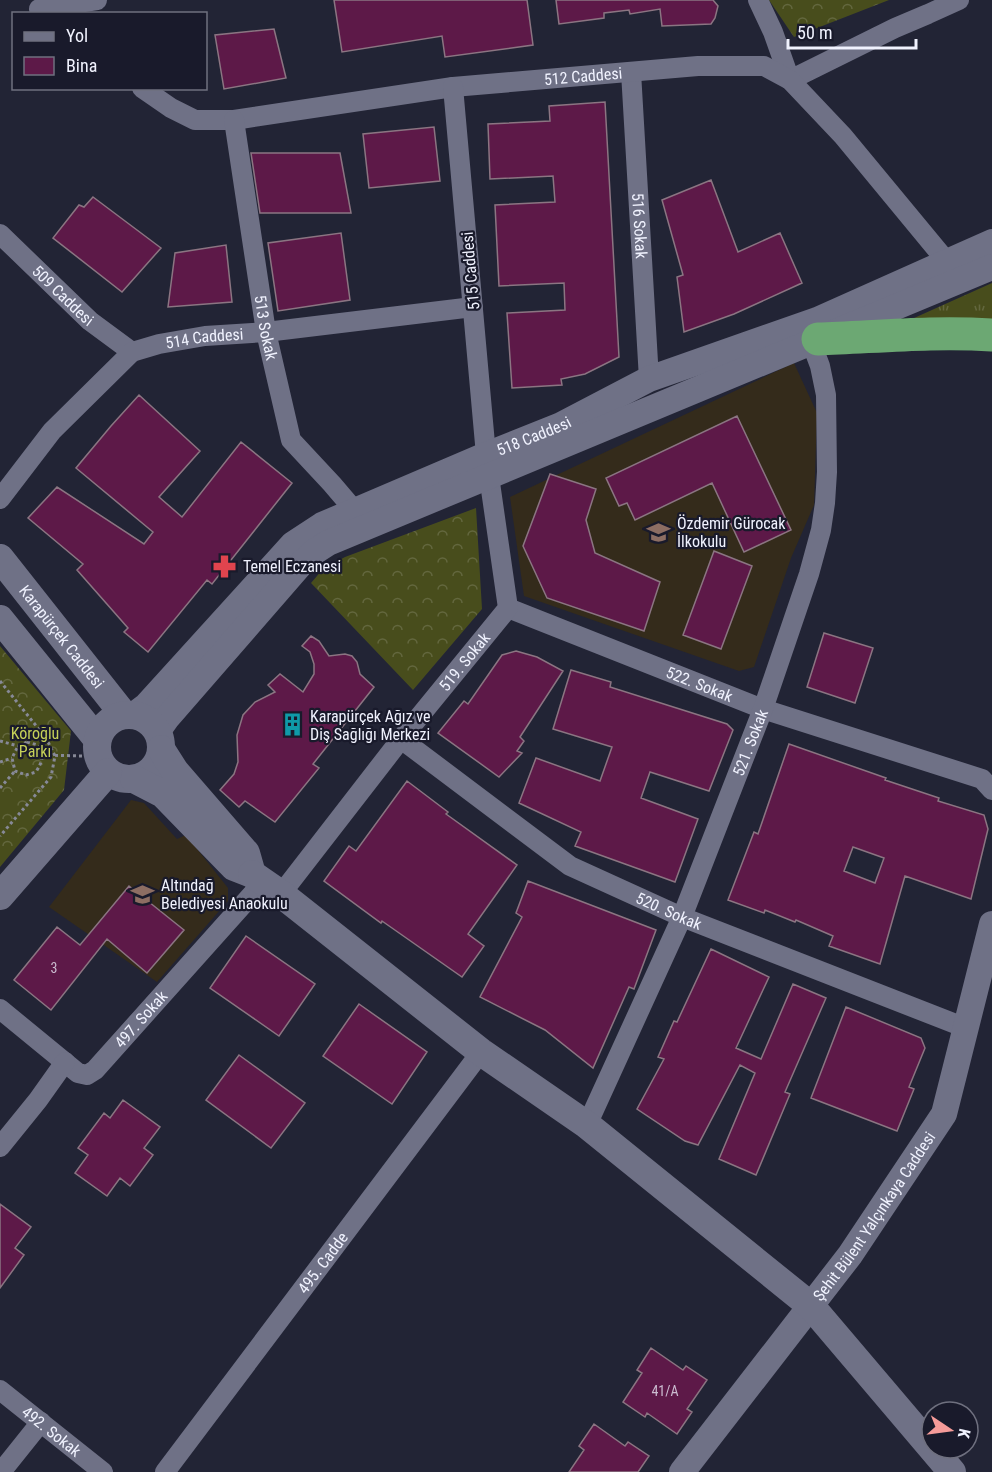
<svg xmlns="http://www.w3.org/2000/svg" width="992" height="1472" font-family="'Roboto Condensed',sans-serif">
<style>
.education{fill:#342b1b}
.grass{fill:url(#grass-tufts)}
.forest{fill:url(#forest-crowns)}
.building{fill:#5d1948;stroke:#8b7582;stroke-width:1.5;fill-rule:evenodd}
.lines{fill:none;stroke-linecap:round;stroke-linejoin:round}
.path{stroke:#878997;stroke-width:3;stroke-dasharray:3 3;stroke-linecap:butt}
.minor{stroke:#6f7186;stroke-width:20}
.tertiary{stroke:#6f7186;stroke-width:26}
.secondary{stroke:#6f7186;stroke-width:28}
.motorway{stroke:#6ca873;stroke-width:33}
.labels{text-anchor:middle;stroke-width:4.5;stroke-linejoin:round;paint-order:stroke}
.number-label{font-size:14px;fill:#cbbcd0}
.street-label{font-size:16px;fill:#f0f2fe;stroke:#191a2b}
.poi-label{font-size:16px;fill:#f0f2fe;stroke:#191a2b;text-anchor:start}
.park-label{font-size:16px;fill:#c5d058;stroke:#191a2b}
</style>
<defs>
<pattern id="grass-tufts" width="24" height="20" patternUnits="userSpaceOnUse" patternTransform="scale(1.5)"><rect width="24" height="20" fill="#484d1c"/><path d="M3 7l-1-3M5 7V3M7 7l1-3M15 17l-1-3M17 17v-4M19 17l1-3" fill="none" stroke="#63673e"/></pattern>
<pattern id="forest-crowns" width="20" height="18" patternUnits="userSpaceOnUse" patternTransform="scale(1.5)"><rect width="20" height="18" fill="#484d1c"/><path d="M2 6a3 3 0 1 1 6 0M12 15a3 3 0 1 1 6 0" fill="none" stroke="#63673e"/></pattern>
</defs>
<rect width="100%" height="100%" fill="#222435"/>
<path class="education" d="M794 363 817 413 814 505 791 558 754 667 739 671 524 596 510 497Z
M131 800 144 803 177 839 186 835 228 888V901L157 982 49 907Z"/>
<path class="grass" d="M992 283V323H903Z"/>
<path class="forest" d="M769 0H889L794 37Z
M476 508 482 609 413 690 311 583 323 569 345 557Z
M0 646 71 731 64 790 0 867Z"/>
<path class="building" d="M334 0H527L533 45 445 57 442 36 342 52Z
M556 0H713L718 6 715 18 711 24 662 26 660 9 630 14 629 10 604 13V18L559 24Z
M274 29 286 78 224 89 215 35Z
M605 102 619 357 585 374 561 379 562 385 512 388 507 313 565 310 564 283 499 286 495 205 555 202 553 176 490 179 488 124 550 121 549 106Z
M434 127 440 181 369 188 363 134Z
M251 153H340L351 213H260Z
M711 180 738 252 780 233 802 283 734 314 684 332 677 277 683 275 662 200Z
M93 197 161 248 122 292 53 238 79 205 84 207Z
M341 233 350 300 278 311 268 243Z
M226 245 232 302 168 307 175 253Z
M139 395 200 451 159 497 182 517 241 442 292 483 212 584 207 580 148 652 124 632 128 628 77 570 83 564 28 518 57 487 144 544 153 532 76 468 111 426Z
M737 416 791 530 744 552 712 483 635 520 627 503 619 506 606 478Z
M550 474 596 489 586 520 595 553 660 582 644 631 547 598 523 546Z
M714 551 752 566 721 649 683 635Z
M824 633 873 648 855 703 807 687Z
M311 636 319 641 329 656 345 654 352 656 357 662 360 674 374 687 313 764 319 768 275 822 245 801 239 807 220 790 234 774 238 762 237 735 243 715 255 702 275 692 268 685 280 674 303 692 314 674V664L310 652 302 646Z
M516 651 537 657 563 671 520 737 524 741 517 751 522 753 499 777 438 733 464 701 468 704 502 655Z
M571 670 611 682 610 687 727 724 733 730 709 791 650 772 641 798 698 819 675 882 575 846 581 832 519 803 536 758 600 781 612 747 553 729Z
M789 744 886 778 885 780 939 798 938 801 984 815 988 829 971 899 905 876 880 964 829 946 833 936 796 920 795 922 765 910 764 913 728 900 754 832 758 834ZM853 847 884 858 875 883 844 871Z
M407 781 448 812 446 814 517 865 468 934 484 946 462 977 382 921 381 923 324 881 349 846 356 851Z
M528 881 656 930 634 989 629 987 593 1068 545 1030 480 997 522 917 516 913Z
M129 886 184 930 147 973 107 939 51 1010 14 980 57 927 80 945Z
M246 936 315 984 279 1036 210 988Z
M711 949 769 977 736 1048 761 1059 793 984 826 998 785 1092 790 1094 756 1175 719 1159 755 1073 740 1065 698 1145 685 1141 637 1109 664 1059 658 1057 674 1021 677 1022Z
M359 1004 427 1052 392 1104 323 1056Z
M846 1007 921 1038 925 1048 909 1087 914 1089 897 1131 811 1098Z
M239 1055 305 1103 271 1148 206 1100Z
M123 1100 160 1127 144 1148 153 1155 130 1186 120 1178 107 1196 75 1173 88 1155 78 1148 104 1113 110 1118Z
M0 1204 31 1227 15 1248 24 1255 0 1288Z
M651 1348 683 1370 686 1366 707 1380 687 1409 692 1412 677 1434 647 1413 645 1417 623 1402 642 1373 637 1370Z
M594 1424 625 1446 628 1442 649 1456 638 1472H569L584 1450 579 1446Z"/>
<g class="lines">
<path class="path" d="M0 681 46 738 55 756 51 777 0 836
M0 741 18 746
M27 742 38 745C44 757 43 760 36 772L26 775 15 771 12 758 18 746Z
M43 755 82 756
M0 762 12 758
M0 788 15 771"/>
<g class="minor">
<path d="M758 0 773 32 790 80 895 28 928 14 959 0"/>
<path d="M39 9 97 0"/>
<path id="s1" d="M631 72 649 379"/>
<path id="s2" d="M142 88 171 108 195 120H234L453 87 698 66H764L790 80 843 136 948 263"/>
<path id="s3" d="M234 120 266 332 291 440 332 484 355 511"/>
<path id="s4" d="M0 234 90 321 132 352"/>
<path id="s5" d="M0 499 52 431 132 352 159 344 205 336 266 332 473 307"/>
<path id="s6" d="M508 608 763 709 982 779 992 790"/>
<path id="s7" d="M401 739 570 866 682 917 966 1028"/>
<path id="s8" d="M281 894 401 739 508 608 486 455 453 87"/>
<path id="s9" d="M0 1009 78 1073 87 1075 95 1070 264 881"/>
<path id="s10" d="M587 1125 682 917 763 709 809 574 821 530 825 503 827 472 826 395 820 366 811 342"/>
<path d="M0 1147 38 1100 65 1062"/>
<path id="s11" d="M0 1390 103 1472"/>
<path d="M1 1472 41 1422"/>
<path id="s12" d="M165 1472 481 1052"/>
</g>
<g class="tertiary">
<path id="s13" d="M134 715 146 706 293 544 322 525 486 455 561 425 649 379 817 320 992 242"/>
<path d="M157 732 167 718 300 565 314 552 328 543 992 267"/>
<path id="s14" d="M682 1472 850 1255 944 1114 992 924"/>
</g>
<g class="secondary">
<path id="s15" d="M0 558 124 715"/>
<path d="M0 619 97 739"/>
<circle cx="129" cy="747" r="32"/>
<path d="M134 779 163 794 234 867 252 874 246 853 175 771 161 749"/>
<path d="M252 874 281 894 481 1052 587 1125 811 1306 952 1472"/>
<path d="M0 896 108 772"/>
</g>
<path class="motorway" d="M818 339C876 337 934 331 992 335"/>
</g>
<defs>
<symbol id="school-bare" viewBox="-9 -9 18 18"><path d="M0-5L7-2L0 1L-7-2ZM-4 1L0 2.5L4 1V4Q0 6-4 4Z" fill="#8d6e63" stroke="#191a2b" stroke-width="2.5" paint-order="stroke"/></symbol>
<symbol id="pharmacy-bare" viewBox="-9 -9 18 18"><path d="M-2-6h4v4h4v4h-4v4h-4v-4h-4v-4h4Z" fill="#e0444e" stroke="#191a2b" stroke-width="2.5" paint-order="stroke"/></symbol>
<symbol id="building-bare" viewBox="-9 -9 18 18"><path d="M-4-6H4V6H1V3H-1V6H-4ZM-2.5-4.3h1.7v1.8h-1.7ZM.8-4.3h1.7v1.8H.8ZM-2.5-1h1.7V.8h-1.7ZM.8-1h1.7V.8H.8Z" fill="#0f9aa8" stroke="#191a2b" stroke-width="2.5" paint-order="stroke"/></symbol>
</defs>
<g fill-rule="evenodd">
<use href="#school-bare" x="642" y="516" width="33" height="33"/>
<use href="#pharmacy-bare" x="208" y="550" width="33" height="33"/>
<use href="#building-bare" x="276" y="708" width="33" height="33"/>
<use href="#school-bare" x="126" y="878" width="33" height="33"/>
</g>
<g class="labels">
<g class="number-label">
<text x="54" y="973">3</text>
<text x="665" y="1396">41/A</text>
</g>
<g class="street-label">
<text dy="6" stroke="none"><textPath href="#s2" startOffset="453">512 Caddesi</textPath></text>
<text dy="6" stroke="none"><textPath href="#s1" startOffset="154">516 Sokak</textPath></text>
<text transform="translate(470 271) rotate(-95)" y="6">515 Caddesi</text>
<text dy="6" stroke="none"><textPath href="#s4" startOffset="88">509 Caddesi</textPath></text>
<text dy="6" stroke="none"><textPath href="#s3" startOffset="210">513 Sokak</textPath></text>
<text dy="6" stroke="none"><textPath href="#s5" startOffset="272">514 Caddesi</textPath></text>
<text dy="6" stroke="none"><textPath href="#s13" startOffset="498">518 Caddesi</textPath></text>
<text dy="6" stroke="none"><textPath href="#s15" startOffset="100">Karapürçek Caddesi</textPath></text>
<text dy="6" stroke="none"><textPath href="#s8" startOffset="296">519. Sokak</textPath></text>
<text dy="6" stroke="none"><textPath href="#s6" startOffset="206">522. Sokak</textPath></text>
<text dy="6" stroke="none"><textPath href="#s10" startOffset="416">521. Sokak</textPath></text>
<text dy="6" stroke="none"><textPath href="#s7" startOffset="320">520. Sokak</textPath></text>
<text dy="6" stroke="none"><textPath href="#s9" startOffset="188">497. Sokak</textPath></text>
<text dy="6" stroke="none"><textPath href="#s14" startOffset="320">Şehit Bülent Yalçınkaya Caddesi</textPath></text>
<text dy="6" stroke="none"><textPath href="#s12" startOffset="262">495. Cadde</textPath></text>
<text dy="6" stroke="none"><textPath href="#s11" startOffset="66">492. Sokak</textPath></text>
</g>
<g class="poi-label">
<text x="677" y="529">Özdemir Gürocak<tspan x="677" dy="18">İlkokulu</tspan></text>
<text x="243" y="572">Temel Eczanesi</text>
<text x="310" y="722">Karapürçek Ağız ve<tspan x="310" dy="18">Diş Sağlığı Merkezi</tspan></text>
<text x="161" y="891">Altındağ<tspan x="161" dy="18">Belediyesi Anaokulu</tspan></text>
</g>
<g class="park-label">
<text x="35" y="739">Köroğlu<tspan x="35" dy="18">Parkı</tspan></text>
</g>
</g>
<rect x="12" y="12" width="195" height="78" fill="#191a2b" stroke="#6f707f" stroke-width="1.5"/>
<rect x="24" y="32" width="30" height="9" fill="#6f7186" stroke="#6f707f" stroke-width="1.5"/>
<text x="66" y="42" font-size="18" fill="#f0f2fe">Yol</text>
<rect x="24" y="57" width="30" height="18" fill="#5d1948" stroke="#6f707f" stroke-width="1.5"/>
<text x="66" y="72" font-size="18" fill="#f0f2fe">Bina</text>
<g transform="translate(950 1430) rotate(103)"><circle r="28" fill="#191a2b" stroke="#6f707f" stroke-width="1.5"/>
<path d="M0-4.5L10 22L0 15L-10 22Z" fill="#f59b99"/>
<text y="-9" font-size="16" font-weight="bold" text-anchor="middle" fill="#f0f2fe">K</text>
</g>
<path d="M788 39v9h128v-9" fill="none" stroke="#f0f2fe" stroke-width="3"/>
<text x="797" y="39" font-size="18" fill="#f0f2fe" stroke="#191a2b" stroke-width="4.5" paint-order="stroke">50 m</text>
</svg>
